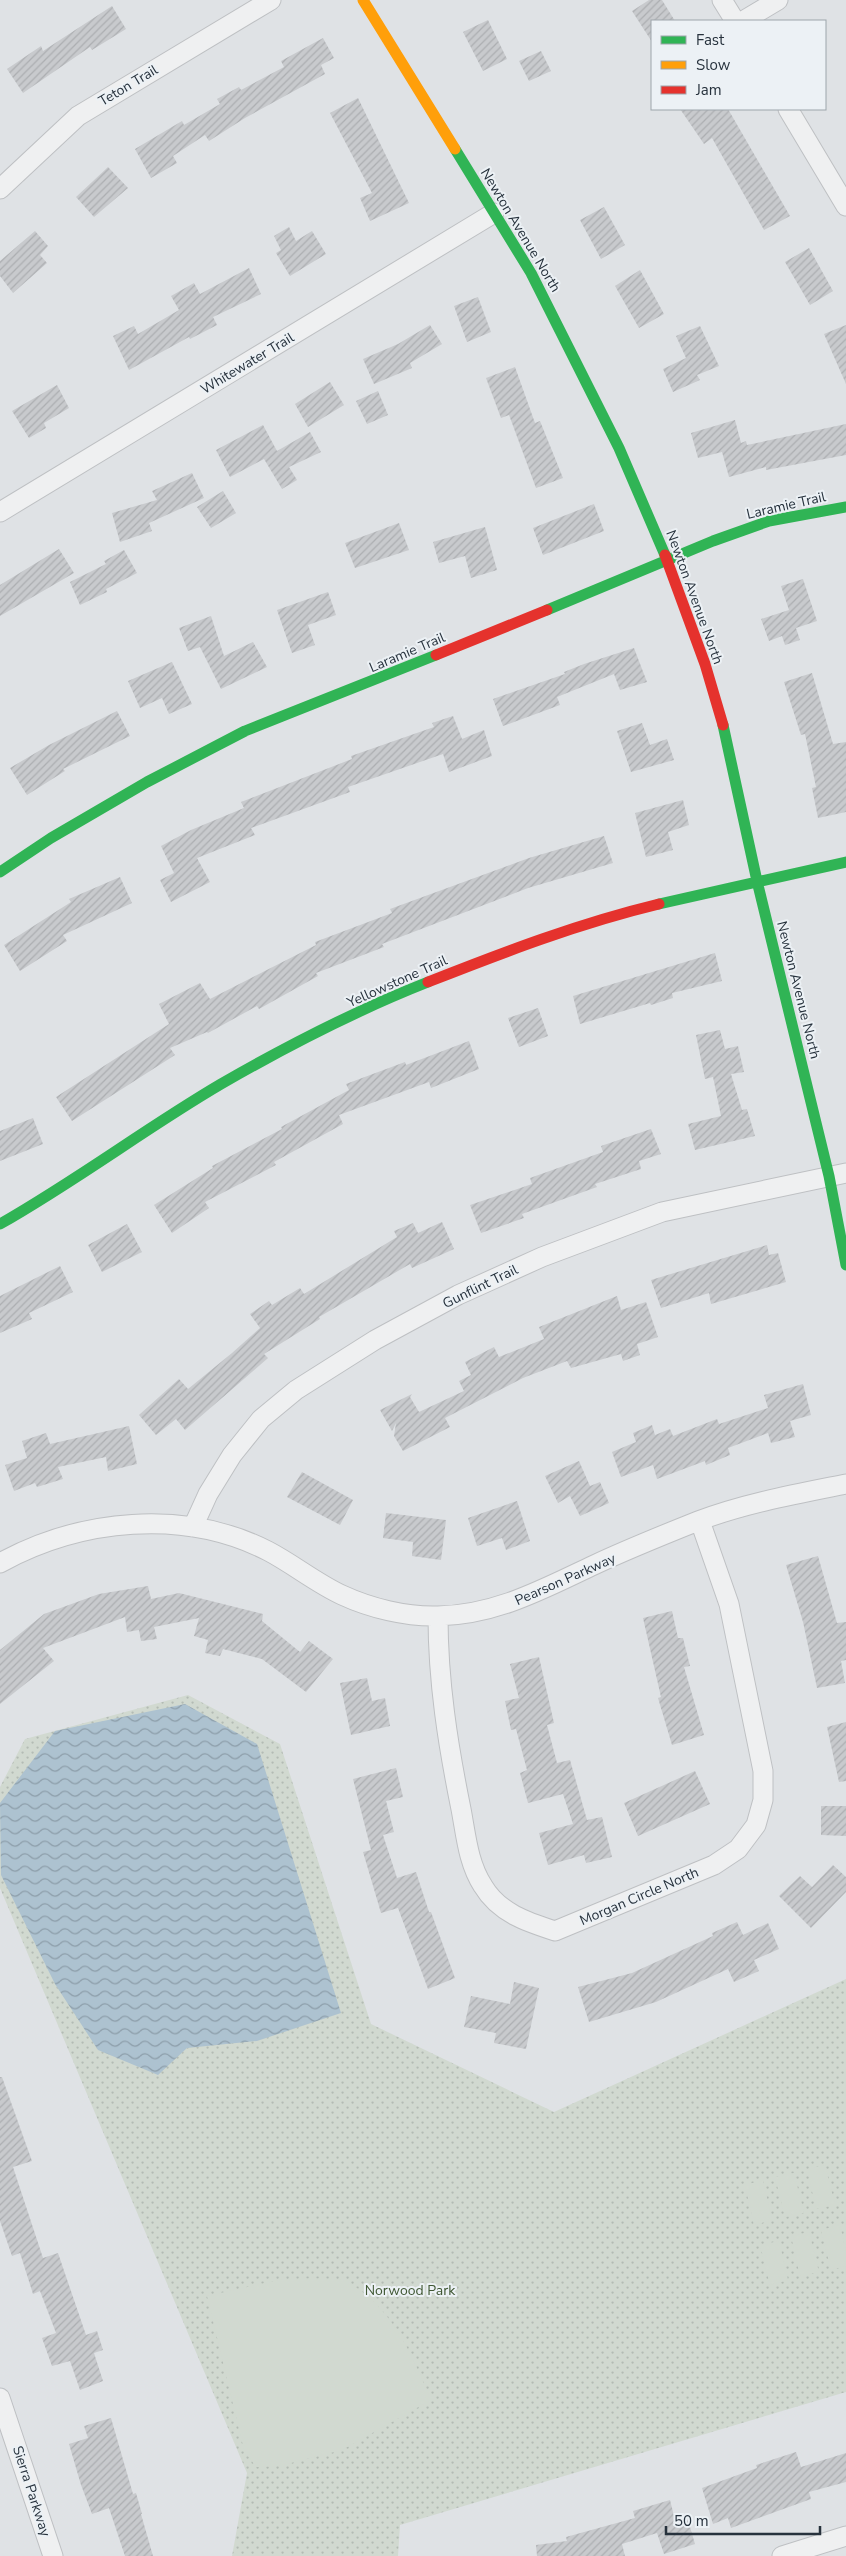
<svg xmlns="http://www.w3.org/2000/svg" width="846" height="2556" font-family="'Nunito Sans',sans-serif">
<style>
.park{fill:url(#park-dots)}
.pitch{fill:#d1d9d0}
.water{fill:url(#water-waves)}
.building{fill:url(#building-hatch)}
.lines{fill:none;stroke-linecap:round;stroke-linejoin:round}
.street-casing{stroke:#bec0c3;stroke-width:21}
.street{stroke:#eff0f1;stroke-width:19}
.fast{stroke:#30b455;stroke-width:11}
.slow{stroke:#ff9f0a;stroke-width:11}
.jam{stroke:#e5322d;stroke-width:11}
.labels{text-anchor:middle;stroke-width:4;stroke-linejoin:round;paint-order:stroke}
.street-label{font-size:14px;fill:#27323d;stroke:#ecf1f5}
.park-label{font-size:14px;fill:#405834;stroke:#ecf1f5}
</style>
<defs>
<pattern id="park-dots" width="8" height="8" patternUnits="userSpaceOnUse" patternTransform="scale(1.25)"><rect width="8" height="8" fill="#d1d9d0"/><path d="M2 2h.1M6 6h.1" fill="none" stroke="#b3bbb4" stroke-width="1.8" stroke-linecap="round"/></pattern>
<pattern id="water-waves" width="16" height="10" patternUnits="userSpaceOnUse" patternTransform="scale(1.25)"><rect width="16" height="10" fill="#adc2d0"/><path d="M0 5q4-4 8 0t8 0" fill="none" stroke="#8d9eaa"/></pattern>
<pattern id="building-hatch" width="6" height="6" patternUnits="userSpaceOnUse" patternTransform="scale(1.25)"><rect width="6" height="6" fill="#c8cacd"/><path d="M-1 1l2-2M0 6l6-6M5 7l2-2" fill="none" stroke="#acaeb1"/></pattern>
</defs>
<rect width="100%" height="100%" fill="#dfe2e5"/>
<path class="park" d="M188 1695 280 1744 371 2024 554 2112 846 1979V2392L400 2525 398 2556H232L247 2473 0 1888V1787L25 1739Z"/>
<path class="pitch" d="M825 2165 835 2205 816 2209 807 2169Z
M794 2173 804 2213 785 2217 775 2177Z
M763 2180 772 2220 754 2225 745 2185Z
M840 2225 846 2252V2266L831 2270 821 2230Z
M809 2232 819 2272 800 2276 791 2236Z
M779 2241 788 2280 770 2285 760 2245Z
M283 2279C295 2279 336 2277 345 2281 391 2304 412 2355 431 2400L342 2450 279 2466 256 2467 244 2450 207 2296Z"/>
<path class="water" d="M185 1704 257 1744 341 2013 257 2041 187 2048 158 2075 98 2050 55 1984 1 1875 0 1803 55 1731Z"/>
<path class="building" d="M649 0H662L675 21H652V42L632 11Z
M112 6 126 29 92 50 90 47 23 93 7 69 41 46 43 51Z
M488 20 507 59 483 71 463 32Z
M323 38 334 58 321 65 325 74 245 118 209 141 205 135 173 156 177 163 151 178 135 149 182 121 184 125 220 104 217 99 239 87 241 90 284 67 281 61Z
M541 51 551 71 529 81 519 61Z
M358 98 409 203 370 221 360 198 372 193 330 113Z
M680 109H728L790 216 764 230 712 138 704 144Z
M108 167 128 188 94 217 76 197Z
M604 207 625 245 601 259 580 220Z
M289 227 296 241 312 231 326 254 290 276 276 253 281 250 274 236Z
M35 231 48 246 40 255 47 263 13 293 0 276V261Z
M809 248 833 291 810 305 785 262Z
M249 268 261 294 213 317 217 325 190 339 189 337 129 370 113 336 134 326 138 334 179 310 171 296 194 283 200 294Z
M640 270 664 314 639 328 615 286Z
M478 297 491 332 467 342 454 306Z
M430 325 442 344 410 363 412 368 374 384 363 359 398 344Z
M846 325V384L824 334Z
M700 326 719 366 697 375 700 380 673 392 663 369 686 358 676 336Z
M515 367 535 423 540 421 563 478 536 488 509 415 501 418 486 378Z
M330 382 344 405 308 427 295 404Z
M57 385 69 408 44 423 46 428 29 438 12 411Z
M378 391 388 415 367 424 356 401Z
M735 420 741 443 746 441 747 445 846 424V455L766 470V467L729 477 722 452 698 458 691 433Z
M263 425 277 451 310 432 321 452 289 467 297 480 282 489 264 459 230 477 216 450Z
M192 473 204 498 149 523 152 531 120 542 112 513 157 500 152 491Z
M223 491 236 513 211 528 197 507Z
M594 504 604 531 543 555 533 528Z
M399 523 409 550 355 568 345 543Z
M485 527 497 570 471 578 465 556 439 563 433 542Z
M59 549 74 573 0 616V585Z
M124 550 137 573 106 589 107 592 80 605 70 582 106 564 104 561Z
M803 579 817 621 796 628 800 640 785 645 782 636 769 641 761 619 789 610 781 586Z
M328 592 336 615 308 625 315 645 292 653 277 610Z
M211 616 224 656 253 642 267 667 221 689 200 647 188 651 179 628Z
M634 648 647 682 620 690 614 674 557 697 560 705 503 726 493 699 565 674 564 672 584 664Z
M172 662 192 704 169 714 162 698 140 708 128 681Z
M812 673 833 744 846 742V812L818 818 812 788 816 787 805 734 801 735 784 682Z
M117 711 130 736 63 769 65 771 27 795 10 768 49 745Z
M453 716 462 739 484 730 492 756 449 772 443 754 348 787 350 792 251 828 255 835 197 858 210 882 171 902 160 880 174 873 161 846 191 830 244 808 241 802 352 759 351 756 434 727 432 723Z
M642 723 650 745 667 739 674 760 631 772 617 731Z
M683 800 689 825 668 832 673 850 646 857 635 813Z
M604 836 613 863 528 888 382 944 384 947 316 973 318 976 259 1009 257 1006 208 1033 207 1032 170 1048 175 1055 72 1121 56 1097 169 1024 159 1004 200 983 210 999 316 945 315 942 392 913 390 909 529 858Z
M120 877 132 903 63 935 67 941 20 971 4 945 71 902 69 899Z
M715 953 722 981 672 993 673 998 651 1005 650 1003 580 1024 573 996Z
M538 1008 548 1036 519 1047 508 1018Z
M720 1030 725 1049 738 1046 744 1072 731 1074 742 1110 747 1109 755 1136 695 1150 688 1124 721 1116 713 1077 705 1079 696 1035Z
M469 1041 479 1069 431 1088 429 1082 339 1115 343 1124 274 1162 276 1165 205 1202 209 1208 172 1233 154 1205 213 1168 212 1166 282 1129 281 1127 349 1090 346 1084 405 1062 406 1065Z
M33 1118 43 1144 0 1161V1131Z
M651 1129 661 1154 639 1161 641 1169 595 1184 597 1187 522 1214 524 1218 481 1233 470 1205 532 1184 530 1178 603 1152 601 1146Z
M442 1222 454 1249 412 1268 410 1264 319 1317 320 1319 264 1354 268 1358 185 1430 176 1419 156 1435 139 1415 179 1379 188 1389 232 1353 260 1328 250 1314 269 1301 272 1305 300 1288 304 1294 397 1237 394 1231 413 1223 418 1233Z
M127 1224 142 1252 102 1272 88 1245Z
M767 1245 769 1255 778 1253 786 1282 711 1304 709 1293 661 1308 651 1280Z
M60 1266 73 1292 29 1313 32 1319 0 1333V1296Z
M617 1296 621 1310 646 1302 658 1337 637 1344 640 1355 623 1361 621 1354 571 1368 567 1361 523 1378 445 1418 450 1427 403 1451 394 1436 396 1423 392 1431 380 1410 412 1394 410 1397 419 1412 464 1391 459 1381 471 1375 465 1362 494 1347 499 1357 544 1339 539 1327Z
M803 1384 811 1415 790 1421 795 1437 771 1443 768 1433 728 1448 730 1455 706 1465 705 1461 657 1479 653 1465 621 1477 612 1452 636 1442 633 1433 652 1425 655 1435 670 1429 673 1436 717 1419 719 1424 768 1408 764 1395Z
M129 1426 137 1464 108 1471 106 1457 58 1467 63 1479 37 1487 35 1483 14 1491 5 1465 27 1458 22 1441 46 1433 50 1444Z
M579 1461 590 1486 600 1482 609 1503 580 1516 570 1496 558 1503 545 1476Z
M302 1472 353 1500 340 1525 287 1497Z
M517 1501 530 1541 506 1550 502 1538 477 1546 468 1518Z
M386 1513 446 1520 441 1560 412 1556 413 1542 383 1538Z
M818 1556 837 1623 846 1622V1660L841 1661 845 1683 817 1688 803 1622 786 1565Z
M148 1586 151 1599 179 1593 263 1614 262 1621 300 1652 309 1641 333 1659 306 1692 262 1659 223 1649 220 1656 205 1653 208 1640 194 1636 199 1618 154 1627 157 1639 141 1641 139 1630 127 1632 125 1617 43 1648 54 1661 0 1704V1650L44 1614 99 1594Z
M672 1611 678 1638H683L690 1666 684 1667 704 1735 672 1745 658 1698 661 1697 643 1618Z
M539 1657 554 1723 547 1725 557 1763 570 1760 587 1820 602 1817 612 1857 586 1863 584 1855 548 1865 539 1833 573 1824 563 1794 528 1803 520 1773 527 1770 516 1729 511 1730 505 1701 519 1698 510 1664Z
M367 1678 372 1701 385 1698 390 1726 351 1735 340 1683Z
M846 1722V1781L839 1782 827 1727Z
M396 1768 403 1797 386 1801 394 1832 383 1835 397 1878 416 1872 429 1912H431L455 1978 428 1989 398 1908 381 1913 363 1852 371 1850 353 1779Z
M695 1771 710 1804 638 1836 624 1803Z
M821 1806H846V1836L821 1835Z
M833 1865 846 1877V1892L811 1928 779 1896 800 1876 812 1887Z
M737 1922 743 1935 768 1923 779 1949 754 1960 759 1971 734 1982 728 1969 656 2002 589 2022 578 1987 632 1973 713 1936 712 1933Z
M514 1982 539 1988 526 2049 494 2043 496 2033 464 2027 471 1996 510 2004Z
M0 2077H2L32 2161 13 2167 43 2258 58 2253 86 2335 97 2331 103 2350 94 2353 103 2381 80 2390 70 2361 52 2366 42 2338 56 2333 40 2291 33 2294 20 2253 12 2256 0 2221Z
M111 2418 133 2494 136 2493 142 2514H141L153 2556H125L109 2508 92 2514 81 2485 69 2444 88 2438 84 2426Z
M796 2452 801 2467 846 2453V2482L809 2492 811 2499 731 2528 728 2518 713 2524 702 2488 757 2468 756 2465Z
M670 2500 676 2524 688 2520 695 2544 664 2554 657 2533 622 2544 625 2556H537L536 2545 567 2541 566 2537 635 2518 633 2511Z"/>
<g class="lines">
<defs>
<path id="street" d="M722 0 735 21
M743 21 778 0
M788 109 846 206
M0 189 78 116 271 0
M0 512 494 213
M193 1527 208 1494 232 1455 261 1419 296 1390 375 1340 458 1295 542 1257 662 1212 846 1173
M0 1563C80 1519 184 1508 268 1551 293 1564 316 1583 342 1595 370 1608 406 1617 438 1616 496 1615 543 1589 594 1565 628 1549 663 1535 698 1521 746 1503 796 1494 846 1484
M438 1616C438 1682 448 1745 461 1809 466 1835 468 1863 483 1886 499 1913 527 1922 555 1931L714 1865 738 1849 756 1825 763 1800V1771L729 1604 700 1521
M0 2398 53 2556
M782 2556 846 2536"/>
</defs>
<use href="#street" class="street-casing"/>
<use href="#street" class="street"/>
<path class="fast" d="M455 149 531 273 619 448 665 555
M547 610 713 541 769 521 846 507
M723 725 757 881 829 1176 846 1265
M0 872 51 838 147 782 245 731 436 655
M659 904 846 862
M0 1224C76 1181 146 1128 221 1084 287 1046 357 1010 428 982"/>
<path class="slow" d="M363 0 455 149"/>
<path class="jam" d="M665 555 705 664 723 725
M436 655 547 610
M428 982C504 952 580 923 659 904"/>
</g>
<g class="labels">
<g class="street-label">
<text transform="translate(128 85) rotate(-31)" y="5">Teton Trail</text>
<text transform="translate(521 230) rotate(59)" y="5">Newton Avenue North</text>
<text transform="translate(247 363) rotate(-31)" y="5">Whitewater Trail</text>
<text transform="translate(786 505) rotate(-13)" y="5">Laramie Trail</text>
<text transform="translate(695 597) rotate(70)" y="5">Newton Avenue North</text>
<text transform="translate(407 652) rotate(-23)" y="5">Laramie Trail</text>
<text transform="translate(397 981) rotate(-24)" y="5">Yellowstone Trail</text>
<text transform="translate(799 990) rotate(76)" y="5">Newton Avenue North</text>
<text transform="translate(480 1286) rotate(-26)" y="5">Gunflint Trail</text>
<text transform="translate(565 1579) rotate(-24)" y="5">Pearson Parkway</text>
<text transform="translate(639 1896) rotate(-23)" y="5">Morgan Circle North</text>
<text transform="translate(32 2491) rotate(72)" y="5">Sierra Parkway</text>
</g>
<g class="park-label">
<text x="410" y="2295">Norwood Park</text>
</g>
</g>
<rect x="651" y="20" width="175" height="90" fill="#ecf1f5" stroke="#9da5ab"/>
<rect x="661" y="36" width="25" height="8" fill="#30b455" stroke="#9da5ab"/>
<text x="696" y="45" font-size="15" fill="#27323d">Fast</text>
<rect x="661" y="61" width="25" height="8" fill="#ff9f0a" stroke="#9da5ab"/>
<text x="696" y="70" font-size="15" fill="#27323d">Slow</text>
<rect x="661" y="86" width="25" height="8" fill="#e5322d" stroke="#9da5ab"/>
<text x="696" y="95" font-size="15" fill="#27323d">Jam</text>
<path d="M666 2526v8h154v-8" fill="none" stroke="#27323d" stroke-width="2.5"/>
<text x="674" y="2526" font-size="15" fill="#27323d" stroke="#ecf1f5" stroke-width="4" paint-order="stroke">50 m</text>
</svg>
